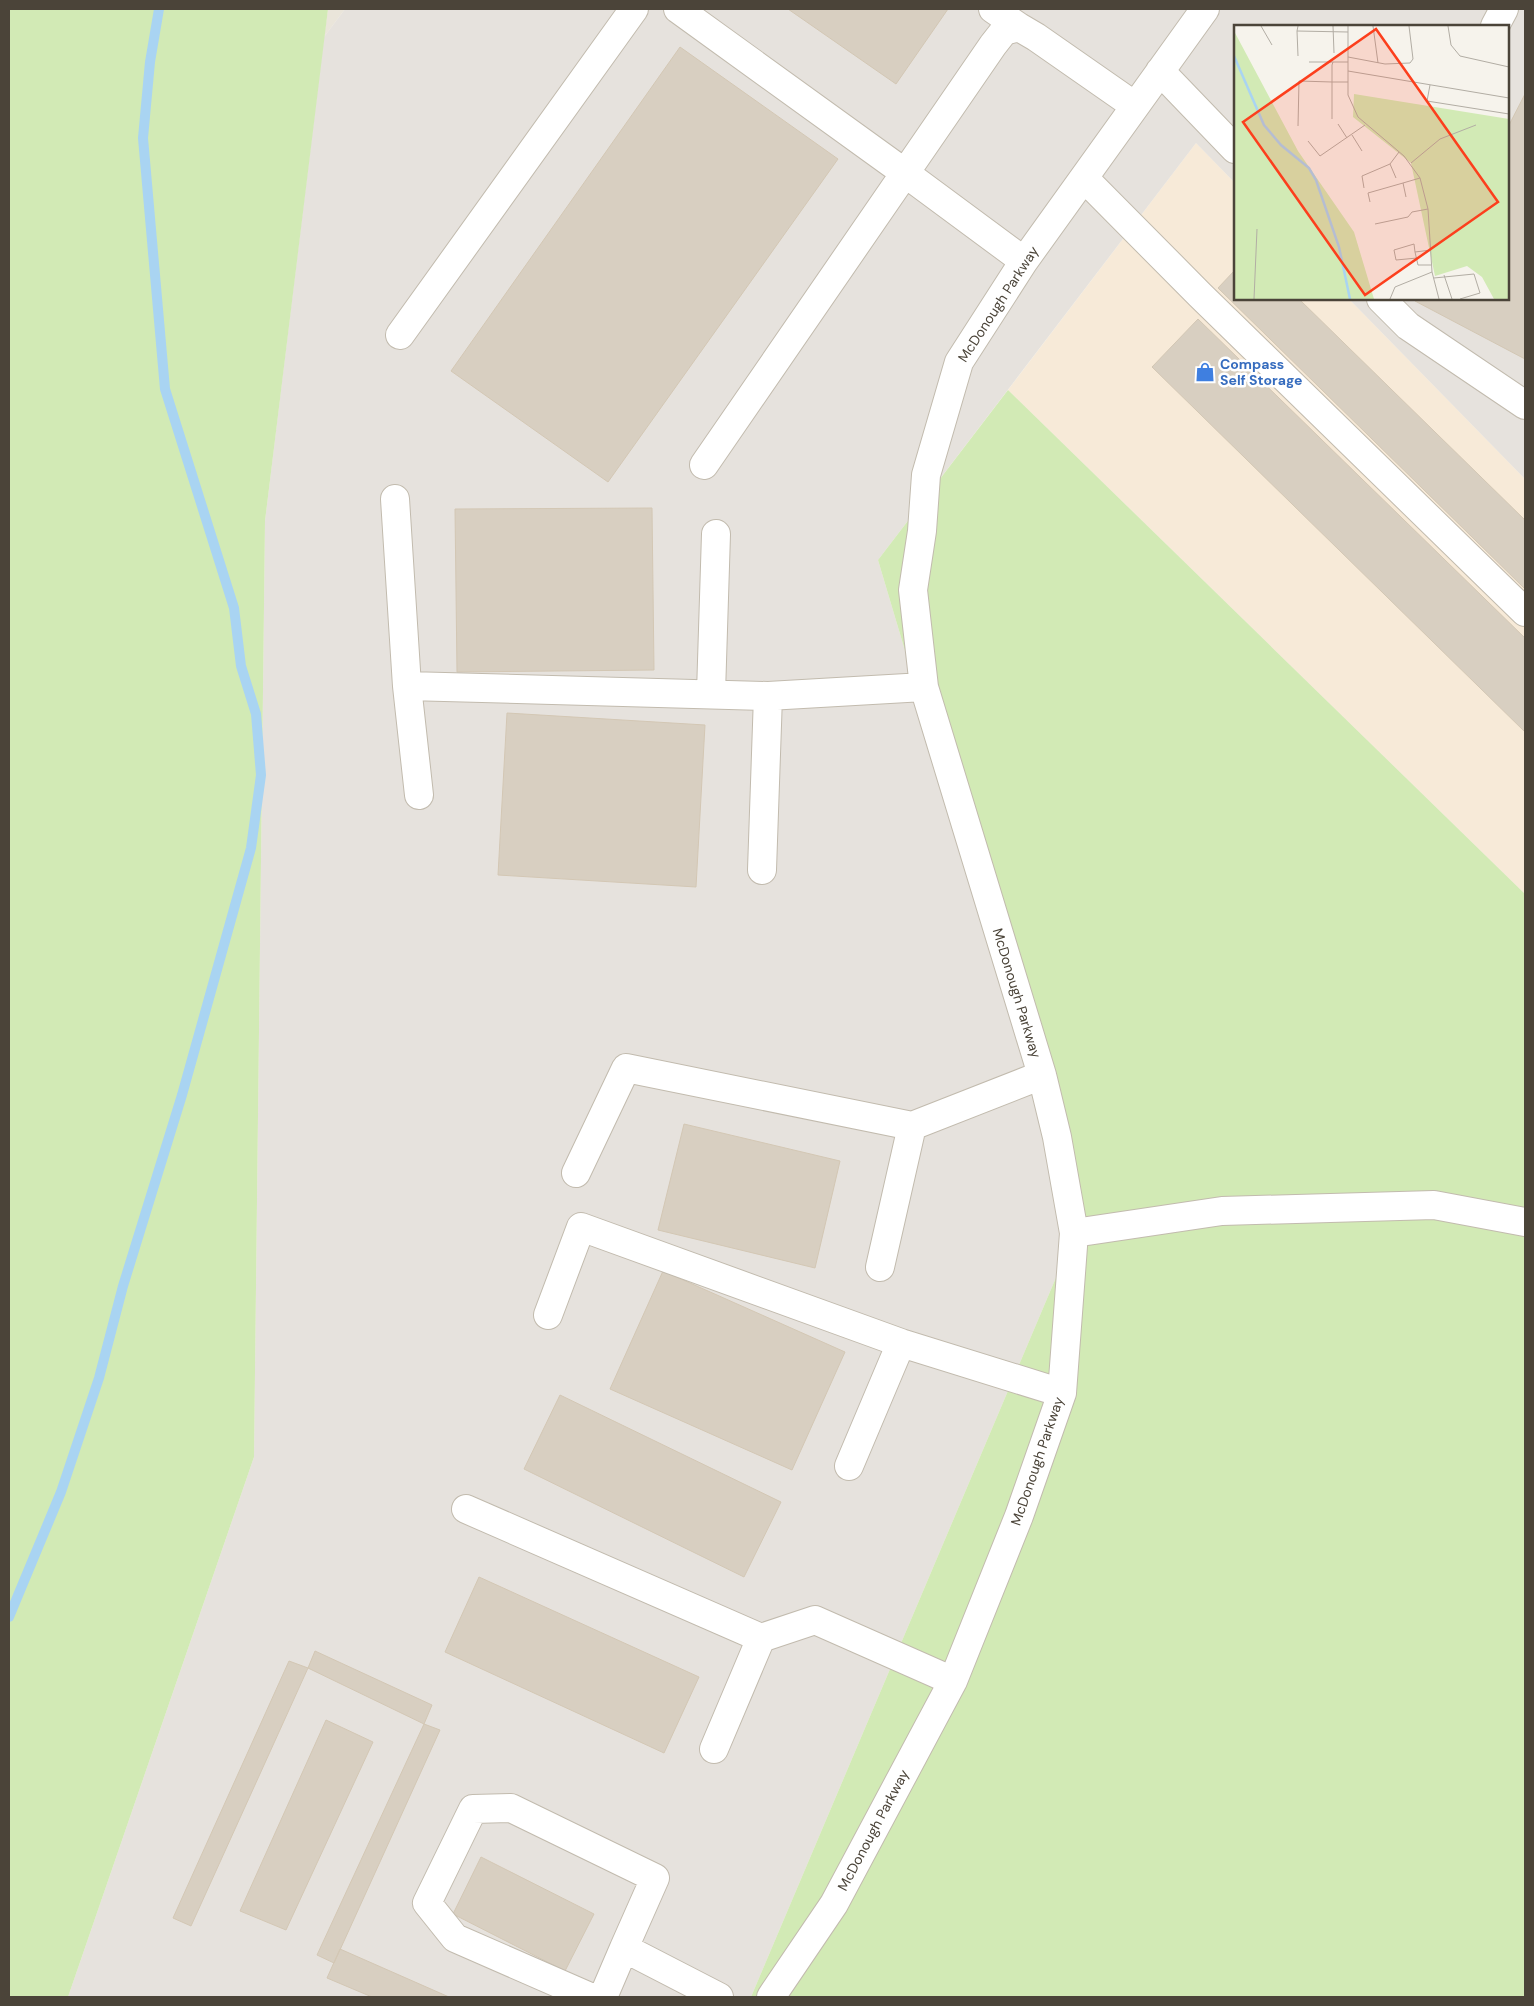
<svg xmlns="http://www.w3.org/2000/svg" width="1534" height="2006" font-family="'DM Sans',sans-serif">
<style>
.residential{fill:#eae5da}
.commercial{fill:#f7ead8}
.industrial{fill:#e6e2dd}
.green{fill:#d2eab5}
.lines{fill:none;stroke-linecap:round;stroke-linejoin:round}
.stream{stroke:#a9d4f2;stroke-width:10}
.building{fill:#d8cfc1;stroke:#d3c7b4}
.minor-casing{stroke:#c2bbae;stroke-width:30}
.minor{stroke:#fff;stroke-width:28}
.labels{text-anchor:middle;stroke-width:5;stroke-linejoin:round;paint-order:stroke}
.street-label{font-size:14px;fill:#4b4439;stroke:#fff}
.shop-label{font-size:14px;font-weight:bold;fill:#366cbe;stroke:#fff;text-anchor:start}
.inset-river{fill:none;stroke:#a9d4f2;stroke-width:2.5}
.inset-road{fill:none;stroke:#b2ada4;stroke-width:1}
.view{fill:#fc3f1d;fill-opacity:0.15;stroke:#fc3f1d;stroke-width:2.5}
.inset-edge{fill:none;stroke:#4b4439;stroke-width:2.5}
</style>
<rect width="100%" height="100%" fill="#f6f3ec"/>
<path class="residential" d="M328 9H345L324 37Z"/>
<path class="commercial" d="M1196 143 1235 183V299H1349L1525 479V894L1008 390Z"/>
<path class="industrial" d="M345 9H1525V479L1349 299H1508V26H1235V183L1196 143 878 560 1077 1228 751 1997H68L254 1457 265 521 324 37Z"/>
<path class="green" d="M9 9H328L265 521 254 1457 68 1997H9Z
M1008 390 1525 894V1997H751L1077 1228 878 560Z"/>
<g class="lines">
<path class="stream" d="M9 1617 61 1492 99 1378 123 1286 182 1095 251 848 261 775 256 714 241 666 234 608 165 389 143 138 150 62 159 9"/>
</g>
<path class="building" d="M788 9H948L896 84Z
M680 47 838 159 608 482 451 371Z
M1525 94V359L1415 301 1416 299H1508V127Z
M1235 270V299H1299L1525 520V589L1218 288Z
M1198 319 1525 638V732L1152 367Z
M652 508 654 670 457 672 455 509Z
M507 713 705 725 696 887 498 875Z
M684 1124 840 1161 815 1268 658 1230Z
M663 1271 845 1352 792 1470 610 1389Z
M560 1395 781 1502 744 1577 524 1469Z
M479 1577 699 1677 664 1753 445 1652Z
M315 1651 432 1705 424 1724 308 1668Z
M289 1661 308 1668 191 1926 173 1918Z
M326 1720 373 1742 286 1930 240 1911Z
M424 1724 440 1730 334 1963 317 1955Z
M481 1857 594 1914 565 1971 453 1914Z
M340 1949 449 1997H372L327 1978Z"/>
<g class="lines">
<defs>
<path id="minor" d="M678 9 905 173 704 465
M993 9 1019 27
M1495 26 1504 9
M1160 71 1235 149
M1084 178 1200 295 1525 612
M1024 261 905 173 993 45 1004 31 1019 27 1036 37 1135 106
M1381 299 1408 326 1525 405
M400 335 634 9
M395 499 407 686 768 696 924 687
M407 686 419 795
M711 693 716 534
M762 870 768 696
M576 1173 626 1068 912 1126
M1074 1233 1222 1211 1434 1205 1525 1222
M880 1267 912 1126 1042 1075
M548 1315 581 1227 901 1343
M849 1466 901 1343 1062 1393
M466 1509 761 1638 815 1620 953 1681
M714 1749 761 1638
M590 1997 455 1938 427 1903 473 1809 511 1808 655 1878 624 1948
M603 1997 624 1948 719 1997
M771 1997 834 1904 953 1681 1019 1516 1062 1393 1074 1233 1057 1137 1042 1075 924 687 913 590 922 531 926 475 959 362 1024 261 1205 9"/>
</defs>
<use href="#minor" class="minor-casing"/>
<use href="#minor" class="minor"/>
</g>
<defs>
<symbol id="shop-bare" viewBox="-9 -9 18 18"><path d="M-5-2.5h2.3a2.7 3.5 0 0 1 5.4 0H5L5.5 6h-11ZM-1.5-2.5h3a1.5 2.3 0 0 0-3 0Z" fill="#3f7fe0" stroke="#fff" stroke-width="2.5" paint-order="stroke"/></symbol>
</defs>
<g fill-rule="evenodd">
<use href="#shop-bare" x="1191" y="358" width="28" height="28"/>
</g>
<g class="labels">
<g class="street-label">
<text transform="translate(998 304) rotate(-57)" y="5">McDonough Parkway</text>
<text transform="translate(1017 993) rotate(73)" y="5">McDonough Parkway</text>
<text transform="translate(1037 1461) rotate(-71)" y="5">McDonough Parkway</text>
<text transform="translate(873 1830) rotate(-62)" y="5">McDonough Parkway</text>
</g>
<g class="shop-label">
<text x="1220" y="369">Compass<tspan x="1220" dy="16">Self Storage</tspan></text>
</g>
</g>
<g transform="translate(1234 25)">
<rect width="275" height="275" fill="#f6f3ec"/>
<path d="M0 6 64 126 120 207 140 274H0ZM120 69 275 94V274H260L248 252 233 241 201 251 177 138 119 92Z" fill="#d2eab5"/>
<path class="inset-river" d="M0 31 30 100 47 120 75 143 82 155 105 222 116 274"/>
<path class="inset-road" d="M27 1 38 20M64 1 63 6 114 7M99 1 100 28M114 1V70L124 92 170 131 186 153 194 184 198 247 205 274M139 1 144 38M214 1 217 20 226 31 275 42M63 6 64 31M114 32 151 39 176 38 179 34 175 1M75 37H99M114 46 275 73M114 57H98V40L99 37H114M196 60 193 76 275 89M104 99 113 113M64 101 65 56 98 57V94M118 110 128 126M74 116 86 131 131 100M177 138 206 114 242 100M162 153 156 139 165 127M130 163 128 151 156 139M172 172 169 158 186 153M136 177 134 168 169 158M141 199 174 192 178 187 194 184M197 225 181 227 184 240H197M181 227 180 219 160 225 162 235 183 233M210 250 218 274M200 253 240 249 246 268 226 274M20 274 23 204M156 274 161 262 198 247"/>
<path class="view" d="M142 4 264 177 131 270 9 97Z"/>
<rect width="275" height="275" class="inset-edge"/>
</g>
<rect width="1534" height="2006" fill="none" stroke="#4b4439" stroke-width="20"/>
</svg>
